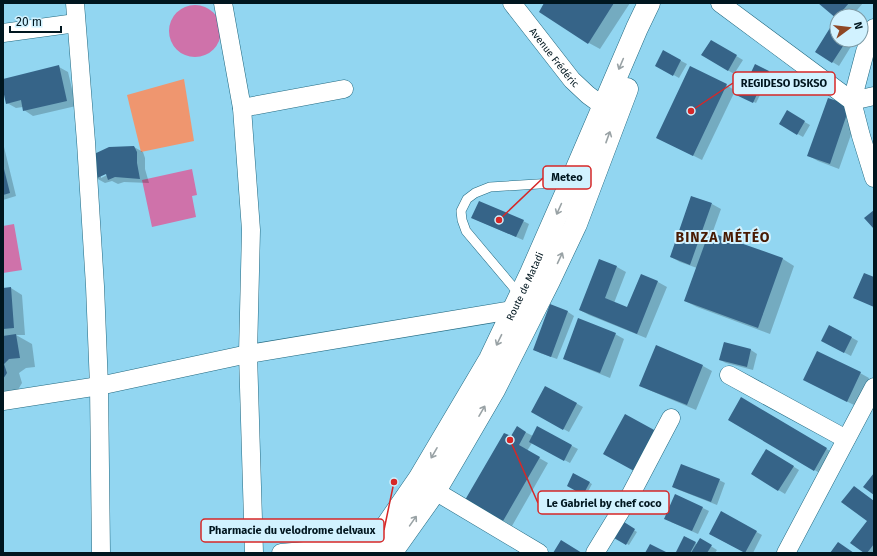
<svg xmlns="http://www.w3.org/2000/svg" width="877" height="556" font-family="'Fira Sans',sans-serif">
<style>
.green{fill:#ef966f}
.water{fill:#cf72aa}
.shadow{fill:#0003;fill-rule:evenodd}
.building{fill:#366488}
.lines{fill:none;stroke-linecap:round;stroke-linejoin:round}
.lane-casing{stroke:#226981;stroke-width:10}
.street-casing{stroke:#226981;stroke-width:19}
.primary-casing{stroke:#226981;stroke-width:23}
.lane{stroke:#fff;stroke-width:9}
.street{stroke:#fff;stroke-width:18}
.primary{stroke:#fff;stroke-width:22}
.oneway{stroke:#99a2a5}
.labels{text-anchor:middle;stroke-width:4;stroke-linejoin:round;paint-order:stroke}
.street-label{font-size:10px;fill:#00161f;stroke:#d1f2ff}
.district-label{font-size:14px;font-weight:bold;letter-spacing:1px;fill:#491a02;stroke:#d1f2ff}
.leader{fill:none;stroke:#d62828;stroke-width:1.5}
.callout-dot{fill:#d62828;stroke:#d1f2ff;stroke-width:1.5}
.callout{fill:#d1f2ff;stroke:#d62828;stroke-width:1.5}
.callout-label{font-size:11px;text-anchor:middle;font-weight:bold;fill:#00161f}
</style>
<rect width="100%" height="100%" fill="#92d6f1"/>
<path class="green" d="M184 79 194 141 141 152 127 95Z"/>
<path class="water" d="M169 31a26 26 0 1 1 52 0a26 26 0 1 1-52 0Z
M192 169 197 195 192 196 196 217 152 227 142 180Z
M14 224 22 270 3 273V226Z"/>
<path class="shadow" d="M545 3H630L600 49 589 43Z
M820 3H863L852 16H837Z
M837 26V40H855L839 66 816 52Z
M711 41 743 60 734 74 703 55Z
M664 52 687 64 679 78 656 65Z
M755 65 771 73 764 89 751 82Z
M59 67 68 72 76 106 33 116 24 110 23 107 16 108 7 103 3 86V80Z
M726 85 736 91 757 93 760 95 756 103 734 93 702 160 666 142Z
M828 99 859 112 839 169 818 161 809 156Z
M787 112 810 125 803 137 780 124Z
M3 146 4 147 16 196 3 200Z
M134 147 143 152 145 158V169L149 183 124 182 118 184 112 181 105 183 96 178ZM111 172V173L101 178V175Z
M712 204 721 209 712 234 783 259 794 266 770 334 697 307 685 301 697 268 680 262 671 257Z
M473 218 523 221 529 224 523 240 479 221Z
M600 260 617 267 626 272 614 303 628 309 641 275 658 282 667 287 646 338 589 315 580 310Z
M11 288 22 295 25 335H16L32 344 35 367 26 368 19 373 22 383 16 393 3 392V289Z
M551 305 568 312 574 316 557 359 540 353 534 349Z
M830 326 858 341 851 356 828 344Z
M615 334 624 339 610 378 573 363 564 358Z
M724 343 751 350 757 354 753 370 726 363 720 360Z
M703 366 712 371 696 410 649 390 640 385Z
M860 373 869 378 856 406 804 380Z
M546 387 583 407 569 432 532 412Z
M742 399 835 454 823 475 729 419Z
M517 428 533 436 537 428 578 449 570 463 532 443 527 451 548 463 512 526 467 499 511 438Z
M767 450 799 470 785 494 752 474Z
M574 474 592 484 586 495 568 485Z
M719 480 725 483 717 505 679 490 673 487Z
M854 487 863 493 874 501V553H865L868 521Z
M676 495 709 511 698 534 671 522Z
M722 513 762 535 753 553H746L710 534Z
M624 524 637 532 629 545 616 538Z
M685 537 697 544 700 539 717 550 715 553H679Z"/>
<path class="building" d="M544 3H614L588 44 539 12Z
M818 3H849L838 16H837V19Z
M833 23 837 25V40H847L832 63 815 52Z
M711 40 737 55 728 71 701 55Z
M663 50 681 60 673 76 655 66Z
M755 64 769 71 761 88 747 81Z
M59 65 67 101 23 111 21 100 6 104 3 90V79Z
M690 66 727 84 693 156 656 138Z
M739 84 758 92 753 103 734 94Z
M828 98 850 105 830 164 807 156Z
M787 110 805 121 797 135 779 124Z
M134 146 137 152V163L140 179 115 177 108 180 106 174 95 179 92 155 109 147Z
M3 165 10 193 3 195Z
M691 196 712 203 690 265 670 257Z
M479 201 524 220 516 237 471 218Z
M874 210V229L864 218Z
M709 232 783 258 758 328 684 301Z
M599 259 617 266 605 298 627 307 641 274 658 281 637 334 579 310Z
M864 273 874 277V307L853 298Z
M11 287 14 328 3 329V288Z
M550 304 568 311 551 357 533 350Z
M578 318 616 333 600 373 563 359Z
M829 325 852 337 844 353 821 341Z
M16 334 20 358 9 359 4 364 7 373 3 379V336Z
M724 342 751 349 747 367 719 360Z
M656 345 703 365 687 405 639 386Z
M817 351 861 372 847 402 803 380Z
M545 386 577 403 563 430 531 412Z
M741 397 827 448 814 471 728 420Z
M625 414 656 431 634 471 603 454Z
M517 426 526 432 519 445 540 457 503 521 465 500 504 433 511 436Z
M537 426 572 445 564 461 529 442Z
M766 449 794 466 778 491 751 474Z
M681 464 720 479 711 502 672 487Z
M573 473 590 482 583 495 567 486Z
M874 473V495L863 487Z
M854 486 874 501V544L867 553H864L850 543 867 521 841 502Z
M675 494 703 507 692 531 664 519Z
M721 511 757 531 745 553 709 534Z
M624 522 635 529 626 545 614 538Z
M684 536 696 542 690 553H677L676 552Z
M700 538 712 545 707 553H691Z
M561 540 582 553H553Z
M838 542 854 553H830Z
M650 544 668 553H645Z"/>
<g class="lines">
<defs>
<path id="lane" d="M519 294 466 231 462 220 461 211 467 199 475 193 490 187 570 182"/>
<g id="street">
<path d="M75 3 86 142 95 286 99 386 101 553"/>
<path d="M223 3 242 108 251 230 248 354 254 553"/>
<path id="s1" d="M512 3 572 80 588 95 603 106"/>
<path d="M720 3 852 101 861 136 874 178"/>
<path d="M874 28 865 52 852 101 874 96"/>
<path d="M3 33 76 23"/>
<path d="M242 108 344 89"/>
<path d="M729 375 846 439"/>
<path d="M3 401 99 386 248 354 513 310"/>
<path d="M435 491 539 553"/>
<path d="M281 553 374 545 383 548"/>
<path d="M595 553 631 494 671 418"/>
<path d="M786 553 874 387"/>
</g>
<g id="primary">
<path id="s2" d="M368 553 419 479 490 359 531 273 571 182 637 28 649 3"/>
<path d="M391 553 435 491 455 457 494 390 549 281 576 224 627 89"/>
</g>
</defs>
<use href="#lane" class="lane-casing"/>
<use href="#street" class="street-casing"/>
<use href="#primary" class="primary-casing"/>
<use href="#lane" class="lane"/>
<use href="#street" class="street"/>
<use href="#primary" class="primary"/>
</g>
<defs><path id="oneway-shaft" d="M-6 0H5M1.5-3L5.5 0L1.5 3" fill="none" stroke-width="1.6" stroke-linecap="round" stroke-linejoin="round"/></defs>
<g class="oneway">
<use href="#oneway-shaft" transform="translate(621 64) rotate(113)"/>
<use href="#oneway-shaft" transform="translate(608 137) rotate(-70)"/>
<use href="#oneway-shaft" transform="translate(559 209) rotate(114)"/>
<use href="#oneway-shaft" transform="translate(560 258) rotate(-65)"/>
<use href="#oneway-shaft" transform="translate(499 340) rotate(116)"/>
<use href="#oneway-shaft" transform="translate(482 411) rotate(-60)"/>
<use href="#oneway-shaft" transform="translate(434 453) rotate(120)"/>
<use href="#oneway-shaft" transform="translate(413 521) rotate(-55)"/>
</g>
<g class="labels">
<g class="street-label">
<text dy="4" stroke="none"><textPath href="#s1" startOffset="69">Avenue Frédéric</textPath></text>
<text dy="4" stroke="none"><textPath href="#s2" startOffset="310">Route de Matadi</textPath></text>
</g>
<g class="district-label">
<text x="723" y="242">BINZA MÉTÉO</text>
</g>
</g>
<path class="leader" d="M691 111L733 83M499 220L543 178M510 440L538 503M394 482L384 530"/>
<g class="callout-dot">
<circle cx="691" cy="111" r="4"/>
<circle cx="499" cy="220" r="4"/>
<circle cx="510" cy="440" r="4"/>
<circle cx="394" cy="482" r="4"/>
</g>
<g class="callout">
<rect x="733" y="72" width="102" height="23" rx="4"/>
<rect x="543" y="166" width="48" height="23" rx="4"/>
<rect x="538" y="491" width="131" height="23" rx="4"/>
<rect x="201" y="519" width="183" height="23" rx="4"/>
</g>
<g class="callout-label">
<text x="784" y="87">REGIDESO DSKSO</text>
<text x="567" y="181">Meteo</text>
<text x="604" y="507">Le Gabriel by chef coco</text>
<text x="292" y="534">Pharmacie du velodrome delvaux</text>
</g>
<rect width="877" height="556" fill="none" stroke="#00161f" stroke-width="8"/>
<g transform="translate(849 28) rotate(75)"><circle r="19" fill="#d1f2ff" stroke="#7d9aa5"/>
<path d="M0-3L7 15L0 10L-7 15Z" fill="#8f4725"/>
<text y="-6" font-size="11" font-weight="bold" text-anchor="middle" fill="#00161f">N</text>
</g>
<path d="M10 26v6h51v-6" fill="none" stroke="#00161f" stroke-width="2"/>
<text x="16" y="26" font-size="12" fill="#00161f" stroke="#d1f2ff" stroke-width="3" paint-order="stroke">20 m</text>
</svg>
